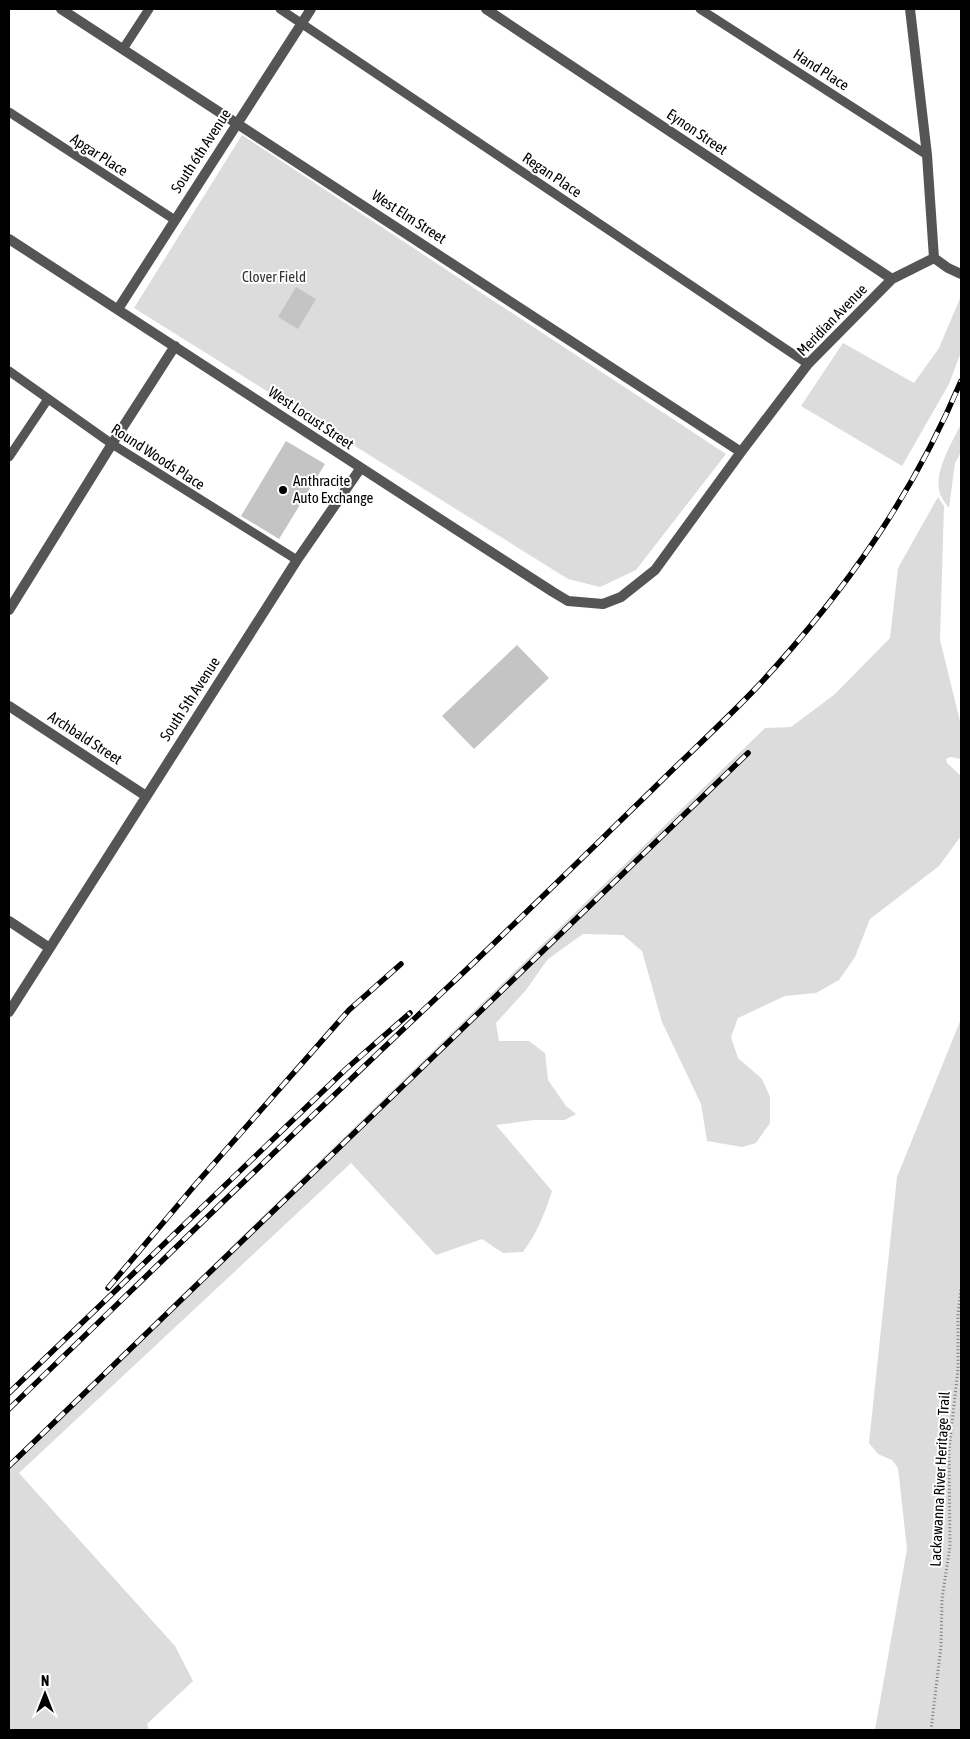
<svg xmlns="http://www.w3.org/2000/svg" width="970" height="1739" font-family="'Asap Condensed',sans-serif">
<style>
.green{fill:#dcdcdc}
.building{fill:#c4c4c4}
.lines{fill:none;stroke-linecap:round;stroke-linejoin:round}
.path{stroke:#777;stroke-width:3;stroke-dasharray:1 2.5;stroke-linecap:butt}
.lane{stroke:#555;stroke-width:9}
.street{stroke:#555;stroke-width:10}
.rail-casing{stroke:#000;stroke-width:5.5}
.rail{stroke:#fff;stroke-width:4;stroke-dasharray:11;stroke-linecap:butt}
.poi-dot{fill:#000;stroke:#fff;stroke-width:2}
.labels{text-anchor:middle;stroke-width:4;stroke-linejoin:round;paint-order:stroke}
.street-label{font-size:15px;fill:#000;stroke:#fff}
.park-label{font-size:15px;fill:#333;stroke:#fff}
.poi-label{font-size:15px;fill:#000;stroke:#fff;text-anchor:start}
</style>
<rect width="100%" height="100%" fill="#fff"/>
<path class="green" d="M242 135 726 454 636 570 600 587 568 579 134 308Z
M961 296V352L949 384 902 466 801 406 843 343 914 383 939 348Z
M961 424V452L955 463 949 508C947 505 944 502 942 498 930 477 952 443 961 424Z
M938 497 944 506 940 640 961 725V759L950 757 946 759 947 763 961 776V836L939 866 870 919 855 957 839 980 816 993 785 996 738 1018 731 1037 738 1058 762 1079 770 1097V1123L756 1143 742 1147 707 1141 701 1104 662 1022 642 951 623 935 583 934 548 959 526 990 496 1023 499 1041H529L545 1053 548 1080 566 1106 576 1114 565 1120H534L496 1125 552 1191C545 1213 537 1233 523 1252L503 1253 482 1239 436 1255 351 1163 19 1473 175 1646 193 1681 147 1724 149 1730H9V1463L765 728 791 727 835 694 890 638 898 568Z
M961 1019V1730H875L907 1549 898 1468 892 1460 878 1454 869 1443 897 1177Z"/>
<path class="building" d="M296 287 316 299 298 329 278 317Z
M286 441 325 464 279 539 241 516Z
M517 645 549 678 474 749 442 716Z"/>
<g class="lines">
<path class="path" d="M931 1730 941 1646 942 1599 950 1546 949 1450 958 1369V1314L961 1289"/>
<path class="lane" d="M280 9 808 364
M700 9 927 155
M123 49 149 9
M9 112 175 220
M9 371 112 444 297 560
M9 457 48 399"/>
<path class="street" d="M61 9 741 452
M486 9 892 279
M910 9 927 155 934 258
M9 239C190 356 371 475 553 592L568 601 603 604 621 597 655 570 741 452 808 364 892 279 934 258
M934 258 948 268 961 274
M118 309 311 9
M9 610 112 444 175 346
M9 706 146 796
M9 921 48 947
M9 1012 297 560 360 469"/>
<defs>
<path id="rail" d="M108 1288 195 1185 349 1010 401 964
M9 1393 346 1069 410 1013
M9 1409C155 1268 300 1126 448 987 517 922 584 856 652 790 687 755 724 722 758 686 844 593 912 497 961 381
M9 1466 748 753"/>
</defs>
<use href="#rail" class="rail-casing"/>
<use href="#rail" class="rail"/>
</g>
<circle class="poi-dot" cx="283" cy="490" r="5"/>
<g class="labels">
<g class="street-label">
<text transform="translate(821 70) rotate(33)" y="5">Hand Place</text>
<text transform="translate(697 132) rotate(34)" y="5">Eynon Street</text>
<text transform="translate(201 151) rotate(-57)" y="5">South 6th Avenue</text>
<text transform="translate(99 155) rotate(33)" y="5">Apgar Place</text>
<text transform="translate(552 175) rotate(34)" y="5">Regan Place</text>
<text transform="translate(409 217) rotate(33)" y="5">West Elm Street</text>
<text transform="translate(832 320) rotate(-46)" y="5">Meridian Avenue</text>
<text transform="translate(311 418) rotate(34)" y="5">West Locust Street</text>
<text transform="translate(158 457) rotate(33)" y="5">Round Woods Place</text>
<text transform="translate(190 699) rotate(-57)" y="5">South 5th Avenue</text>
<text transform="translate(85 738) rotate(33)" y="5">Archbald Street</text>
<text transform="translate(940 1479) rotate(-87)" y="5">Lackawanna River Heritage Trail</text>
</g>
<g class="park-label">
<text x="274" y="282">Clover Field</text>
</g>
<g class="poi-label">
<text x="293" y="486">Anthracite<tspan x="293" dy="17">Auto Exchange</tspan></text>
</g>
</g>
<rect width="970" height="1739" fill="none" stroke="#000000" stroke-width="20"/>
<g transform="translate(45 1694)" stroke="#ffffff" stroke-width="4" paint-order="stroke">
<path d="M0-4L9 19L0 12L-9 19Z" fill="#000000"/>
<text y="-8" font-size="14" font-weight="bold" text-anchor="middle" fill="#000000">N</text>
</g>
</svg>
